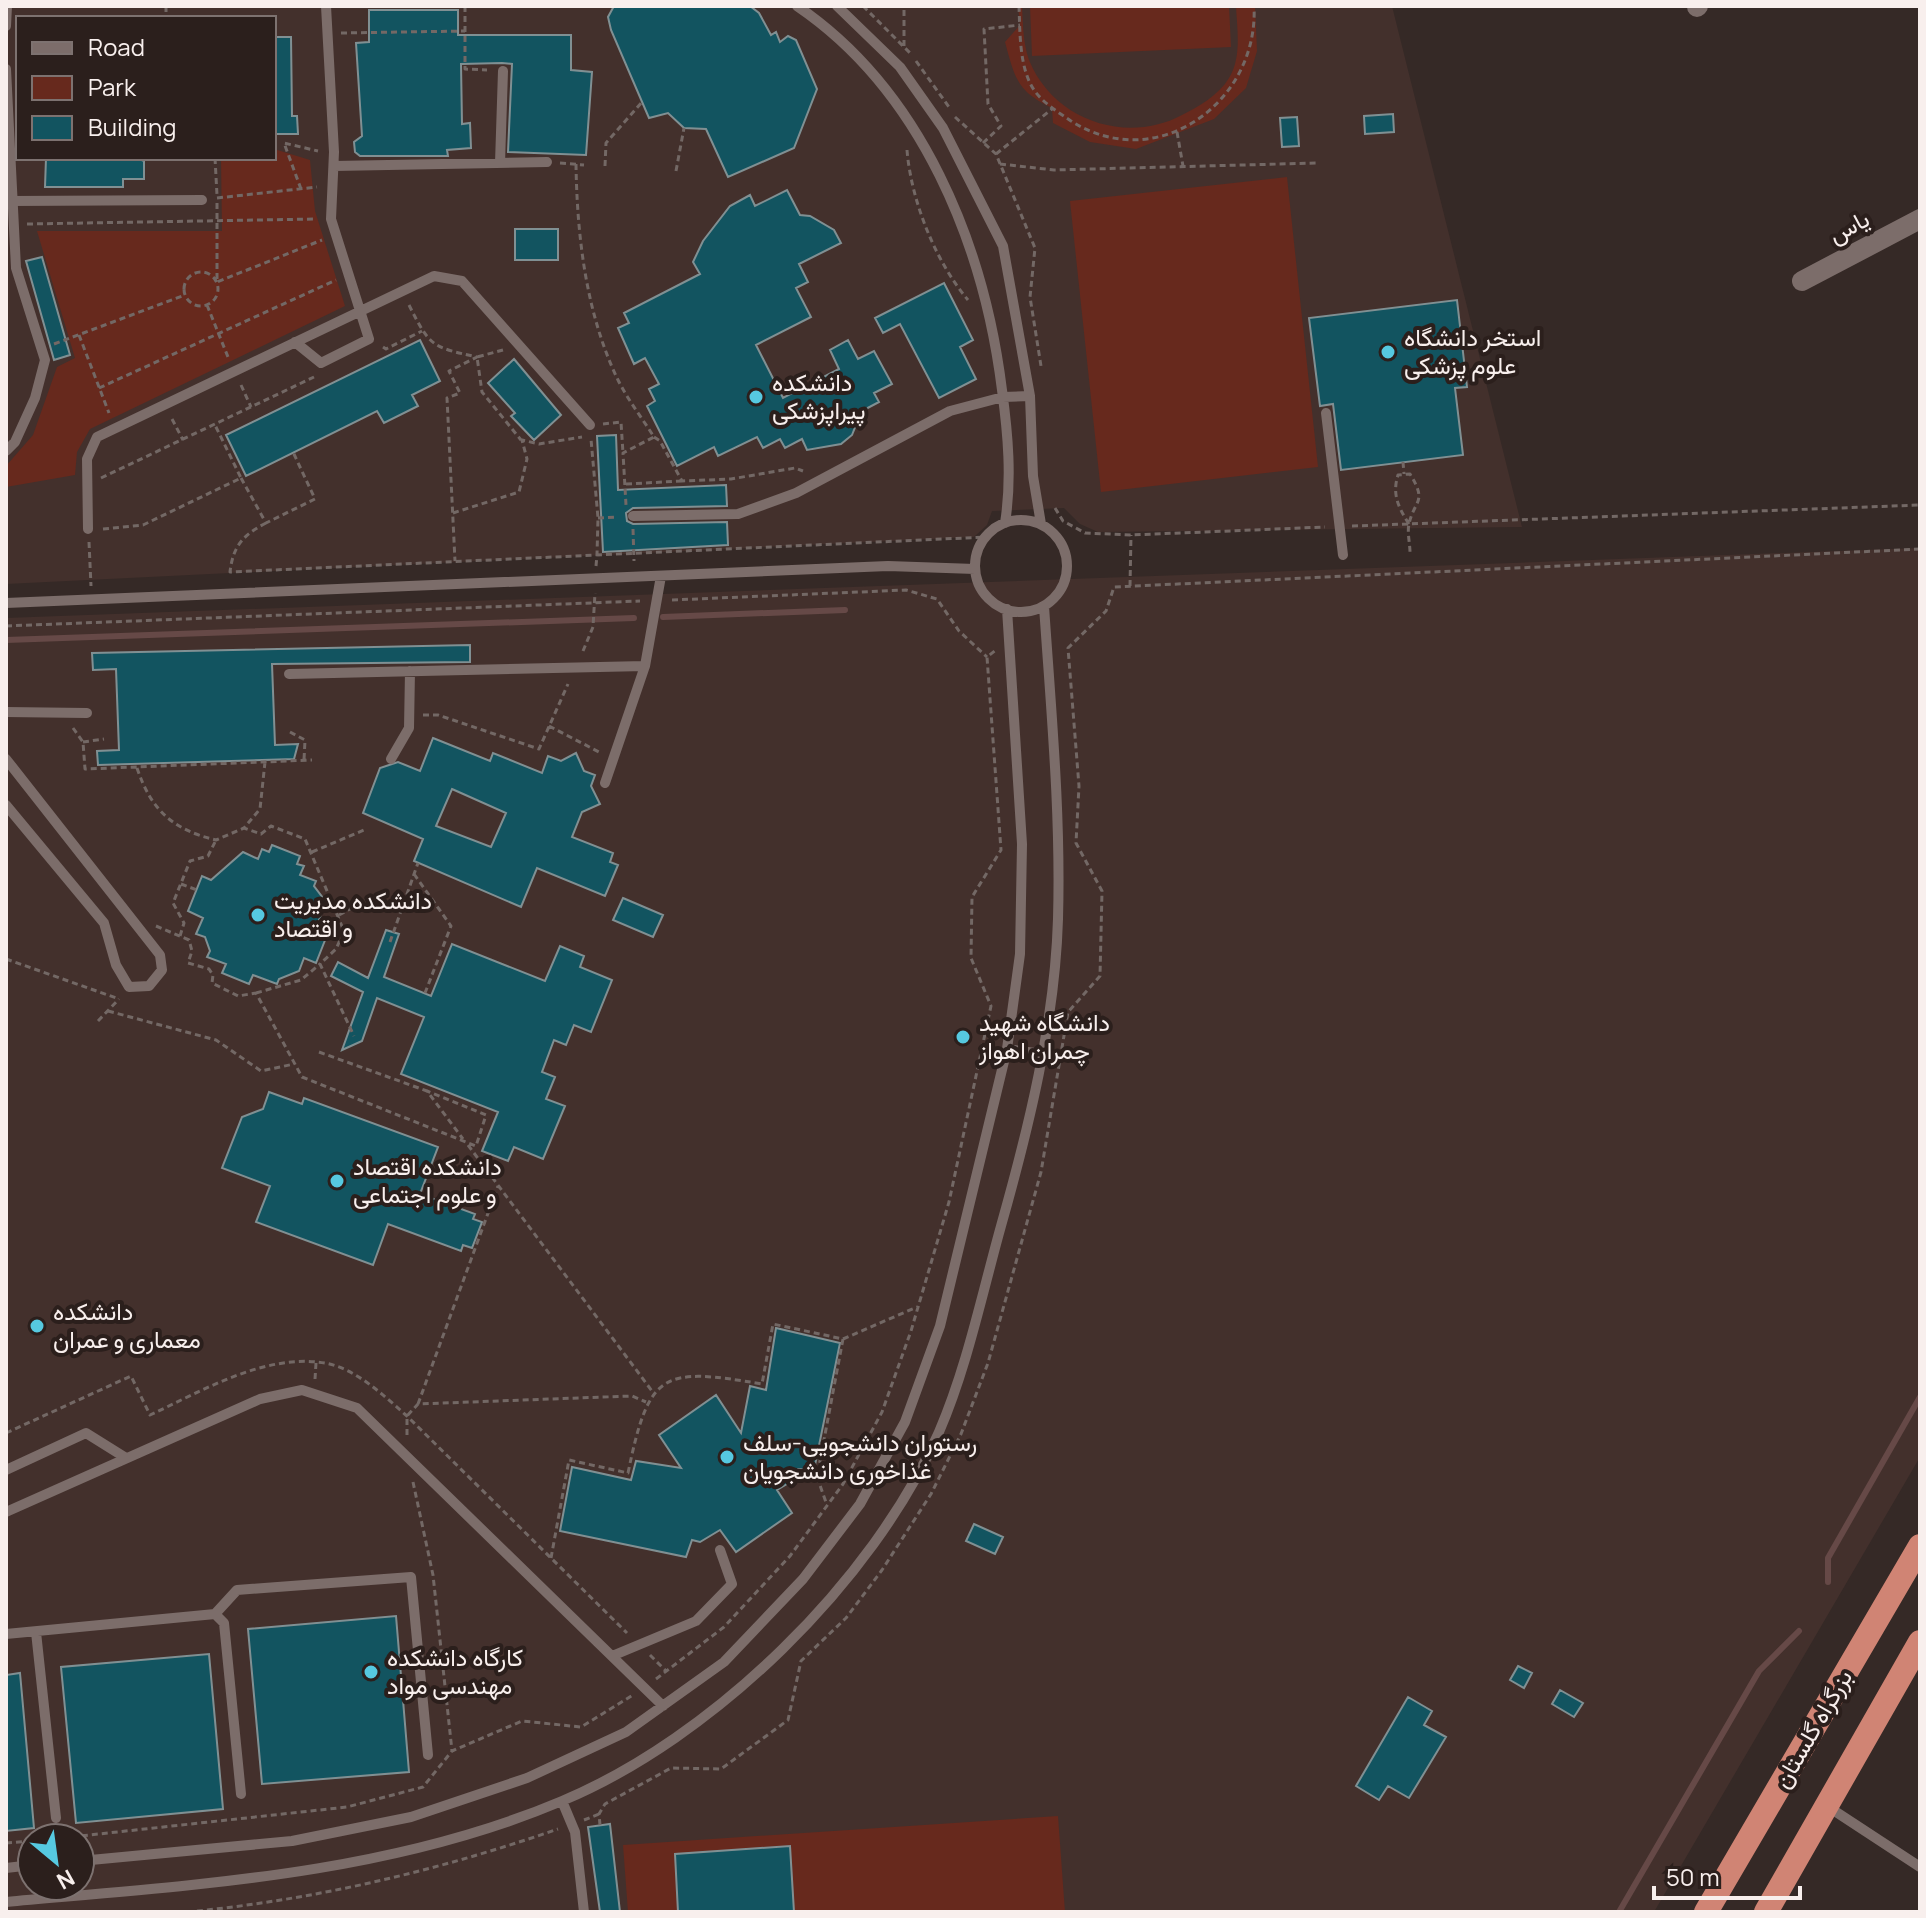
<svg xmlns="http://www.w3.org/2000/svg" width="1926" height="1918" font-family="Manrope,Vazirmatn,sans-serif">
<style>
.built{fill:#43302c;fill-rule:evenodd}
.green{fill:#67291d}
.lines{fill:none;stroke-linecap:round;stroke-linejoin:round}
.stream{stroke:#664947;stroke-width:6}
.building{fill:#125460;stroke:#809093;stroke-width:2;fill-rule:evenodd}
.path{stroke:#736865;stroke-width:3;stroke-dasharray:6 4;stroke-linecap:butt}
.service{stroke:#7c6d6a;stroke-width:10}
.minor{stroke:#7c6d6a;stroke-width:20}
.trunk{stroke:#d08474;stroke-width:24}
.poi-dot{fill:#56c9e0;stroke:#2b1f1c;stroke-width:3}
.labels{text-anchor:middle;stroke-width:8;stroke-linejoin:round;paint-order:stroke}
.street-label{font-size:24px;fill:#f8efed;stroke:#2b1f1c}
.poi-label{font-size:24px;fill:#f8efed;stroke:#2b1f1c;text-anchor:start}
</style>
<rect width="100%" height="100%" fill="#352926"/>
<path class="built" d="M6 6H1392L1522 527 1098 532 1080 524 1064 508 992 511 987 525 974 537 6 584ZM18 18H274V158H18Z
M1920 548V1457L1654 1912H6V618ZM32 1838H80V1886H32Z"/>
<path class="green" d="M1018 6H1022C1023 24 1023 43 1029 60 1053 120 1126 145 1182 115 1198 107 1219 95 1229 78 1242 57 1237 29 1236 6H1255L1257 51 1246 88 1214 119 1136 149 1090 142 1053 123 1052 108C1017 91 1015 79 1005 42L1020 25Z
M1030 6H1229L1231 47 1032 56Z
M274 149 310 160 315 211 345 306 90 429 77 452 75 475 6 487V466L33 435 57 367 75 358 37 231H222L221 158H274Z
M1287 177 1318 467 1101 492 1070 201Z
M1058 1816 1065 1912H628L623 1845Z"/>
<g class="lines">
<path class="stream" d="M663 617 845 610
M6 640 634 618
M1828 1582V1558L1920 1397
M1619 1912 1759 1671 1799 1631"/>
</g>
<path class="building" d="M614 6H750L759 13 771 35 776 32 780 42 788 36 796 40 817 89 794 148 728 177 706 129 684 128 668 113 649 118 611 30 608 17Z
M369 10H458V35H571V70L592 72 586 155 508 152 512 64 502 63 461 64 462 124 470 123 471 148 447 150 448 156H360L355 152 354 142 362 136 356 43 369 42Z
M274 37H291L292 116H297L298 134H274Z
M1393 114 1394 132 1365 134 1364 116Z
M1297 117 1299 146 1282 147 1280 118Z
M46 158H137L144 161V179H123V187H45Z
M787 190 800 215 810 216 834 230 841 243 799 264 808 282 796 288 811 317 756 345 783 398 839 369 830 350 848 340 858 359 874 351 892 384 874 393 879 402 860 412 864 420 856 425 852 435 841 444 807 450 802 439 785 448 780 439 763 448 757 437 718 456 714 447 677 466 647 406 655 401 649 389 659 384 645 358 634 364 618 328 629 323 624 313 700 274 693 262 703 241 730 206 750 195 755 206Z
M515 229H558V260H515Z
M42 257 70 355 54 360 26 261Z
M944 283 973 340 960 347 976 379 939 398 900 324 883 333 875 318Z
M1457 300 1467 387 1455 388 1463 455 1341 470 1333 404 1320 406 1309 318Z
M420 340 440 381 412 395 418 406 384 423 377 411 246 476 226 435Z
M514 359 561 415 534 440 511 416 515 413 488 383Z
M616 435 618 490 726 485 727 506 633 508 626 513 627 521 633 524 727 522 728 545 603 552 597 436Z
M470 645V662L272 664 275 745 298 744 294 759 98 765 97 751 119 750 116 669 93 670 92 653Z
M433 738 490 761 493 753 542 773 548 756 561 761 576 753 584 771 595 775 591 786 600 804 582 812 572 837 613 853 610 862 618 865 605 896 537 868 521 907 414 861 423 839 363 813 380 768 398 762 420 771ZM452 789 506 813 491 847 436 826Z
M272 845 300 856 297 864 304 866 300 875 316 881 314 886 326 902 319 920 331 925 316 963 304 958 299 971 279 979 277 984 253 975 249 984 222 973 226 964 207 957 210 951 205 937 196 934 203 918 188 911 202 876 211 880 243 852 258 859 262 849 269 852Z
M623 898 663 915 653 937 613 920Z
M386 930 399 934 384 977 431 996 452 944 545 981 560 946 584 956 580 967 612 980 591 1032 574 1025 566 1045 554 1040 542 1072 555 1077 546 1099 565 1106 543 1159 514 1147 508 1161 482 1151 498 1112 401 1074 424 1017 377 998 362 1041 342 1050 363 992 331 976 338 962 368 978Z
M269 1092 302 1104 304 1098 438 1147 420 1194 475 1214 473 1219 482 1222 472 1248 463 1245 461 1251 388 1224 373 1265 256 1222 270 1186 222 1168 242 1117 263 1109Z
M776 1328 840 1343 814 1470 798 1469 797 1478 777 1490 792 1513 736 1552 720 1530 700 1542 692 1540 686 1557 560 1531 572 1467 631 1480 636 1461 681 1468 659 1435 716 1395 741 1433 750 1386 766 1390Z
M974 1524 1003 1537 995 1554 966 1541Z
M396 1616 409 1772 262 1784 248 1629Z
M209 1654 223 1809 76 1823 61 1667Z
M1518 1666 1532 1673 1524 1688 1510 1680Z
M20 1673 34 1828 6 1831V1675Z
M1560 1690 1583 1703 1574 1717 1552 1704Z
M1408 1697 1432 1711 1424 1725 1446 1737 1409 1798 1388 1786 1379 1800 1356 1786Z
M610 1824 620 1912H600L588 1827Z
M790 1846 794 1912H678L675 1854Z"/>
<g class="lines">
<path class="path" d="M166 6V18
M465 6V69L487 70
M863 6 912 55
M1019 6C1020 31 1019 68 1034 90 1043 103 1058 112 1071 121 1157 176 1259 102 1254 6
M341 33 465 31
M904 46V6
M916 61 949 107
M955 117 996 154 1035 248 1030 297 1041 366
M1177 132 1183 166
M983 143 1001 126 988 104 984 29 1020 25
M907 150C911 200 935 261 968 300
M996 154 1052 109
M215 158 217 195
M560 163 584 165
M576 164C577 236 586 314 618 380 628 400 642 418 654 437L623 453 626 505
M1000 164 1054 170 1318 163
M605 166 606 143 642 102
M676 171 684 128
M301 189 284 143 318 151
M217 198 317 187
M217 203V282L322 240
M27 224 315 219
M184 289a17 17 0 1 1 34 0a17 17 0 1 1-34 0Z
M207 305 228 357
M409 305C430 347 432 347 477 357L449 371 460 393 447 398 455 561
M79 335 109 413
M54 344 185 295
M383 347 386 349 422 331
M503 350 477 357 482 392 521 440
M241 385 251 407
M99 388 336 280
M172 419 183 440
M603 424 621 422 623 453
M654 437 660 441 682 481 731 479 795 468 803 471
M1403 462 1404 474
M101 478 314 377
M241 478 266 523 315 499 293 452
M626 484 682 481
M1055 508 1063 521 1085 533 1131 535 1325 527
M453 513 519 492 527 459 522 440 539 444 582 437
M598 518 618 517
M266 523C243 535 233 546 230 572L597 555 598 518 591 439
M1409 524C1398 507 1392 494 1398 475L1410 474C1428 503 1414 500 1409 524 1407 532 1410 544 1410 552
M1352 526 1920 505
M103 529 143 525 241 478 215 425
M633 529 634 561
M89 542 91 586
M596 566 597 555 986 537
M1130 586 1131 535
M672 600 906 590 937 599 959 631 987 657
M6 626 640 601
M583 651 593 627 595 593
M423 715H438L539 749 568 684
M549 726 599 752
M73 728 83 742 85 769 312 760
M290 732 305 740 304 760
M83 742 104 739
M265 762 260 809 244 828 261 834 271 826 305 839 344 931 336 949 320 964 354 1036
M137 768C151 810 173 830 216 840L244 828
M312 852 364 830
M414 874 451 926 425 993
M181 884 197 890
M339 915 379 893
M156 926 189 940 192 951 188 963 209 969 213 975 212 983 238 996 256 993 302 1077 476 1146 486 1115 427 1091
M180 936 184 923 173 903 190 861 208 856 216 840
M390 942 418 863
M6 959 119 999
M256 993 301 980 320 964
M108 1011 216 1040 261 1071 294 1064
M98 1021 119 999
M319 1052 427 1091 463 1139
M468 1145 655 1395
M843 1339 917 1307
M315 1379 316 1363
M418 1404 498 1186
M6 1433 131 1376 150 1415C202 1391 265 1353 325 1363 357 1369 384 1396 407 1416L627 1633
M407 1435V1416L418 1404 632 1396 646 1402
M413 1482 433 1575 452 1751
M551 1558 569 1460 628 1473C649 1371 662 1367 762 1384L773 1324 843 1339 817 1477 827 1505
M650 1655 667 1672
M656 1679 724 1627 790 1556 843 1484 882 1412 911 1331 949 1202 991 1006 971 958 972 897 1001 850 987 657 996 650
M584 1820 599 1814
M600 1825 599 1814 605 1804 671 1768 721 1769 788 1720 801 1661 846 1618 882 1570 931 1494 961 1434 988 1363 1041 1172 1068 1012 1100 976 1102 891 1076 843 1079 786 1068 648 1106 611 1114 587 1920 549
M62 1838 347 1807 423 1787 452 1751 522 1721 581 1727 633 1695
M6 1843 32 1841
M187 1912C314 1900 437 1871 558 1829"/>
<path class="service" d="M797 6C922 91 984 245 1002 390 1008 434 1012 479 1005 523
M837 6 900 67 943 128 1003 246 1030 396 1033 476 1041 524
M6 26 7 6
M6 69 16 268 45 360 35 398 15 442 6 451
M500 163 503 71
M334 166 547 162
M11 201 202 200
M295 342 321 363 369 339 331 219 334 152 326 6
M1326 413 1343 555
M633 516 738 514 796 493 950 411 1003 397 1030 396
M975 566a46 46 0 1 1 92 0a46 46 0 1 1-92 0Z
M88 529 87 459 97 437 434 276 462 281 590 425
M6 603 888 566 975 569
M289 674 645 666 661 576
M6 712 87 713
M6 759 160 955 162 970 149 986 129 987 116 965 104 923 6 805
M391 759 409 728 410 671
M605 783 645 666
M1007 1049 1042 1054
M6 1470 86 1433 126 1458
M6 1512 260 1399 302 1390 357 1408 663 1706
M215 1614 224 1623 241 1794
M36 1632 56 1818
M6 1634 215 1614 237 1590 411 1577 428 1755
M612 1656 696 1621 732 1584 720 1550
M562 1801 575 1832 584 1912
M1827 1806 1920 1867
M80 1861 292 1841 411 1817 527 1778 626 1732 724 1662 803 1579 860 1504 905 1422 940 1326 1007 1049 1020 954 1022 844 1007 609
M6 1868 32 1865
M6 1902C193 1885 387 1875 562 1801 713 1738 873 1582 939 1432 967 1367 982 1294 1001 1226 1029 1127 1055 1021 1058 919 1061 814 1051 710 1044 606"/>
<path class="minor" d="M1697 7 1698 6
M1802 281 1920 219"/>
<path class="trunk" d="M1706 1912 1920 1546
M1766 1912 1920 1642"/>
</g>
<g class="poi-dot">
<circle cx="1388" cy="352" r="8"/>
<circle cx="756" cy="397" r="8"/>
<circle cx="258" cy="915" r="8"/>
<circle cx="963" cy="1037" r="8"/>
<circle cx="337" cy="1181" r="8"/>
<circle cx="37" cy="1326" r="8"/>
<circle cx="727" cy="1457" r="8"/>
<circle cx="371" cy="1672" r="8"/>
</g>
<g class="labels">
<g class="street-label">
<text transform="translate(1849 227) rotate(-28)" y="8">یاس</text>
<text transform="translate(1813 1729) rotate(-60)" y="8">بزرگراه گلستان</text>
</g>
<g class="poi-label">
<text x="1404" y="346">استخر دانشگاه<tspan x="1404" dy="28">علوم پزشکی</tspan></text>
<text x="772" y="391">دانشکده<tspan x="772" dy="28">پیراپزشکی</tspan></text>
<text x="274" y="909">دانشکده مدیریت<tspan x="274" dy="28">و اقتصاد</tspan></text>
<text x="979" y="1031">دانشگاه شهید<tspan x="979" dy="28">چمران اهواز</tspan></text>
<text x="353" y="1175">دانشکده اقتصاد<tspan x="353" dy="28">و علوم اجتماعی</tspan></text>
<text x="53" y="1320">دانشکده<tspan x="53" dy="28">معماری و عمران</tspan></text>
<text x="743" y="1451">رستوران دانشجویی-سلف<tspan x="743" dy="28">غذاخوری دانشجویان</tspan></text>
<text x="387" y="1666">کارگاه دانشکده<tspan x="387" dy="28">مهندسی مواد</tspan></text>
</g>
</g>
<rect width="1926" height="1918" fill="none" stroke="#f8efed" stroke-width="16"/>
<rect x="16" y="16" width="260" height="144" fill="#2b1f1c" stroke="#7d7270" stroke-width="2"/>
<rect x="32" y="42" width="40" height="12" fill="#7c6d6a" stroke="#7d7270" stroke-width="2"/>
<text x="88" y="56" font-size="24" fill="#f8efed">Road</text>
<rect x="32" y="76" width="40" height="24" fill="#67291d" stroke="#7d7270" stroke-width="2"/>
<text x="88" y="96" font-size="24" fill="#f8efed">Park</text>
<rect x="32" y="116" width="40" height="24" fill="#125460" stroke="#7d7270" stroke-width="2"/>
<text x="88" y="136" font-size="24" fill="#f8efed">Building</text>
<g transform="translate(56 1862) rotate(151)"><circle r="38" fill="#2b1f1c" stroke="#7d7270" stroke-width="2"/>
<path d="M0-6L14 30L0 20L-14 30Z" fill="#56c9e0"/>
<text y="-12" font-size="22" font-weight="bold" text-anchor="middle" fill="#f8efed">N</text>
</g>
<path d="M1654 1886v12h146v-12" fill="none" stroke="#f8efed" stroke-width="4"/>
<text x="1666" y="1886" font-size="24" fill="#f8efed" stroke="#2b1f1c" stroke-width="6" paint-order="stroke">50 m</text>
</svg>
